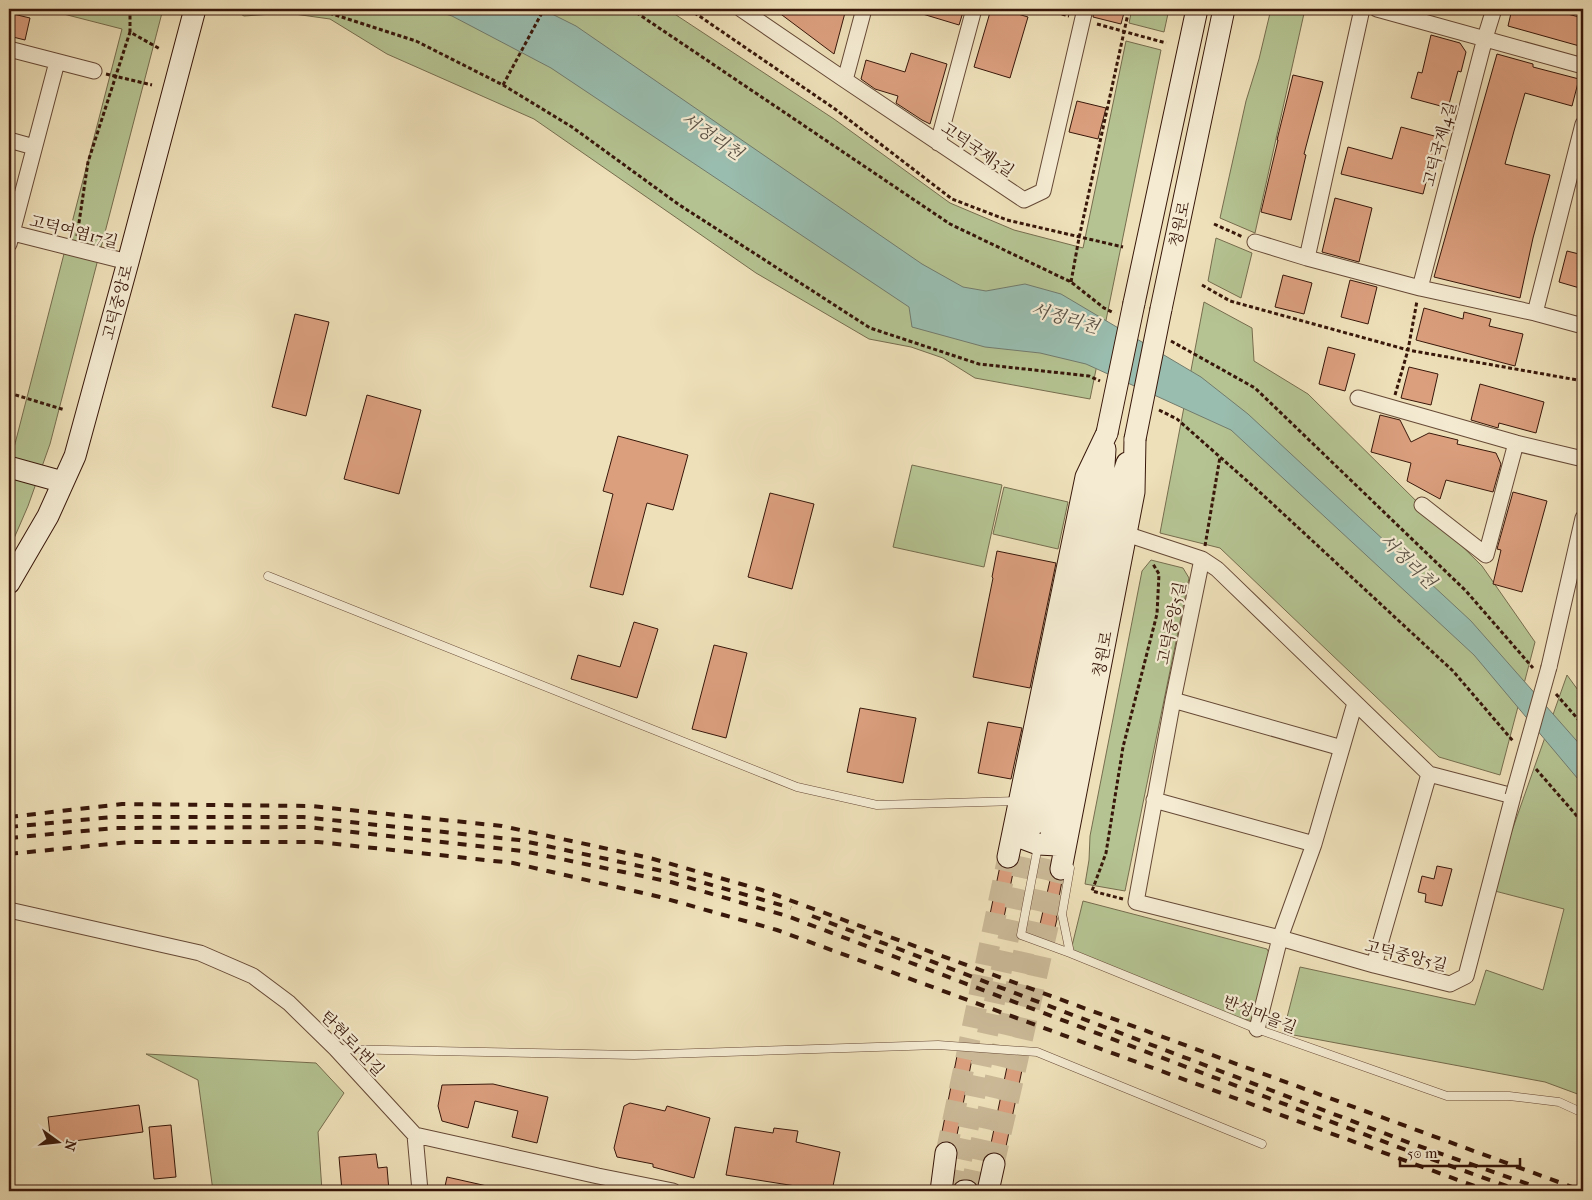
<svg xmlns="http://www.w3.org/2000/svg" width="1592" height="1200" font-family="'IM FELL French Canon','Noto Serif KR',serif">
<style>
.green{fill:#b5c392;stroke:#766d4e}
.water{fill:#99bdaf;stroke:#727b6d}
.building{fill:#db9f7e;stroke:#38170a}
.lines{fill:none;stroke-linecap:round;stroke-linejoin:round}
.secondary-tunnel{stroke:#cab896;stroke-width:21;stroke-dasharray:21 11;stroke-linecap:butt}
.lane-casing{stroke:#664936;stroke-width:9}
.street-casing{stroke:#664936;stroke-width:17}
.secondary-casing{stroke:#38170a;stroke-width:23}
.path{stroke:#38170a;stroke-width:3;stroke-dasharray:4 2.5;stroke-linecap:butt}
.lane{stroke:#f4ebd2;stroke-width:8}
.street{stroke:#f4ebd2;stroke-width:15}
.secondary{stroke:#f4ebd2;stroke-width:21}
.rail{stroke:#38170a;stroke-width:4;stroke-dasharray:9 9;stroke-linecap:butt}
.street-bridge-casing{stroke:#664936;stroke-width:17;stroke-linecap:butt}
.secondary-bridge-casing{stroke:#38170a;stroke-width:23;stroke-linecap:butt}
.street-bridge{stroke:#f4ebd2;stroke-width:15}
.secondary-bridge{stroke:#f4ebd2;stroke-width:21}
.labels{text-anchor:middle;stroke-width:4.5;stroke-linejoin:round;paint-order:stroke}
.street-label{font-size:16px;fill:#38170a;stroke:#f4ebd2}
.water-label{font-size:18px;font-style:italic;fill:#5a5144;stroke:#f4ebd2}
</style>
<rect width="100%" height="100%" fill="#eee0b9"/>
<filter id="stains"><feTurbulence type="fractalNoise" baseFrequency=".004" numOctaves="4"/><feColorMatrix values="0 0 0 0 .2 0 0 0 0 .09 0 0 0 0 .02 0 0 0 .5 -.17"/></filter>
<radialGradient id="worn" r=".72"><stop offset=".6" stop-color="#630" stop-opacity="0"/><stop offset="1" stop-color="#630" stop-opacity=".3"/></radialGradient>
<path class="green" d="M44 9H163L50 444 28 506 9 550V467L122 29Z
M232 9H667L834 119 950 203 1014 230 1083 248 1126 41 1161 50 1090 399 975 378 943 358 911 347 869 339 756 273 534 119 387 54 330 19 287 13 244 16Z
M1132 9H1169L1164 32 1129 23Z
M1271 9H1305L1255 233 1220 218 1246 101 1259 59Z
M1216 238 1252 253 1241 298 1208 281Z
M1204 302 1252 328 1254 361 1308 394 1482 566 1535 642 1500 775 1439 757 1220 548 1160 533Z
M912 465 1002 485 984 567 893 547Z
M1004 487 1068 502 1058 549 993 534Z
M1151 560 1183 568 1189 578 1125 891 1085 884 1089 860 1090 836 1142 571Z
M1567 675 1583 697V1096L1545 1082 1283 1033 1300 967 1475 1005 1486 970 1543 990 1564 909 1491 890Z
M1083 901 1267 949 1275 964 1257 1022 1222 1014 1070 954Z
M146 1054 316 1063 344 1093 318 1132 322 1191H213L198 1080Z"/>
<path class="water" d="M429 9H542L576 26 922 264 963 287 986 291 1025 284 1061 294 1201 377 1248 414 1471 621 1583 748V785L1474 655 1231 430 1086 364 1040 353 985 347 912 327 909 307 551 68 452 16Z"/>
<path class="building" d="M774 9H846L834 54Z
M916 9H964L959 25 916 12Z
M991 9H1001L1028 17 1010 78 974 67Z
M1094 9H1125L1121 24 1093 17Z
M1512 9H1548L1583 18V47L1508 26Z
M9 13 30 18 25 40 9 36Z
M1431 35 1460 43 1466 52 1461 72 1458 71 1448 108 1411 98 1418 72 1422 73Z
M911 53 947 64 930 124 922 120 896 103 898 96 875 89 861 79 866 60 905 72Z
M1497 54 1533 64V67L1579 79 1572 106 1525 93 1514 131 1505 164 1550 175 1533 238 1520 298 1434 277Z
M1293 75 1323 82 1304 154 1306 155 1291 220 1261 212 1278 140H1277Z
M1077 101 1106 108 1098 139 1069 132Z
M1401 127 1438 137 1423 194 1341 174 1348 147 1392 159Z
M1335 198 1372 208 1359 262 1322 252Z
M1567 251 1583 255V289L1559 282Z
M1283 275 1312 283 1304 314 1275 307Z
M1350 280 1377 287 1368 324 1341 317Z
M1424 308 1463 319 1464 312 1491 319 1489 326 1523 334 1515 366 1416 340Z
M295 314 329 322 306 416 272 407Z
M1328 347 1355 354 1345 391 1319 384Z
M1409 367 1438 374 1431 405 1401 398Z
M1480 384 1544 402 1536 433 1499 423 1498 428 1471 420Z
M367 395 421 410 399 494 344 479Z
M1380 415 1400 420 1411 442 1429 433 1458 440 1457 444 1496 453 1501 464 1493 492 1446 480 1440 499 1407 481 1411 463 1371 452Z
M618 436 688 455 673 510 647 503 623 595 590 587 613 494 603 491Z
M1513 492 1547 501 1522 592 1493 584 1501 550 1497 549Z
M770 493 814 504 792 589 748 577Z
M997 551 1056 563 1030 688 973 677 993 578 992 577Z
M634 622 658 629 637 698 571 679 578 655 620 667Z
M714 645 747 653 726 738 692 729Z
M860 708 916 718 903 783 847 772Z
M988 722 1022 728 1011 779 978 773Z
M1000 866 1006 869 1014 868 1002 927 988 924Z
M1437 866 1452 869 1442 906 1425 902 1426 894 1418 892 1422 876 1434 879Z
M1051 876 1058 881H1062L1056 913 1057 919 1053 936 1038 933Z
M957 1056 972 1059 955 1145 948 1141 940 1142Z
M1007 1067 1022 1070 1004 1156 996 1152 989 1153Z
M493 1084 548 1097 537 1143 512 1137 518 1111 475 1101 468 1128 442 1121 438 1106 442 1085Z
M630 1103 665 1111 667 1106 710 1118 694 1178 653 1167V1164L617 1157 614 1148 624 1106Z
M139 1105 143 1132 51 1144 48 1117Z
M171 1125 176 1177 154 1179 149 1127Z
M735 1127 773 1133 774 1128 798 1131 796 1142 840 1152 832 1191H807L808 1188 726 1175Z
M376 1154 378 1168 387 1167 389 1191H342L339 1157Z
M447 1177 487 1186V1191H444Z"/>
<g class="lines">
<path class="secondary-tunnel" d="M946 1153 1008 857
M994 1164 1061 869
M955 1191 987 1036 1033 825
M970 1191 1051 831"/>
<defs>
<path id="lane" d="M268 576 797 787 877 805 1018 801
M1038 846 1021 935 1070 953
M1070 868 1062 914 1070 953 1257 1029 1447 1096H1509L1559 1102 1583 1113
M337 1049 634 1055 938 1045 1037 1052 1262 1144"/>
<path id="street" d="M741 9 845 80 1024 200 1043 191 1085 9
M1377 9 1583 66
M9 49 94 71
M845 80 864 9
M9 140 34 147
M938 143 974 9
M9 232 128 262
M1255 242 1307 258 1420 288 1535 313 1583 326
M9 244 57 62
M1307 258 1362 9
M1420 288 1485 38 1494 9
M1535 313 1583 124
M1358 398 1516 443 1583 459
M1422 505 1486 555 1516 443
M1126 534 1202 559 1217 569 1429 774 1513 796 1466 976 1450 984 1374 965 1280 938 1136 902 1173 700 1202 559
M1549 667 1583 518
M1173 700 1342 748
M1154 800 1314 844
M9 910 200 953 253 976 289 1003 336 1049 415 1135 598 1176 673 1191
M1374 965 1429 774
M1257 1029 1280 938 1314 844 1355 703
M415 1135 420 1191"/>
<path id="secondary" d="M1134 303 1197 9
M1161 309 1224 9
M9 467 63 482
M9 583 48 516 75 456 128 262 195 9
M1033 825 1103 481 1105 449
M1015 827 1022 838 1038 844 1058 845 1067 838
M1051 831 1119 488 1127 463
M1008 857 1086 477 1107 433
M1061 869 1134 492 1135 439
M941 1191 946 1153
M964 1191H967
M988 1191 994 1164"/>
</defs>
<use href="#lane" class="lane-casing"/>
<use href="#street" class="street-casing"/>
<use href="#secondary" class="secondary-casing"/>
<path class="path" d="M130 9V32L160 49
M317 9 416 41 503 85 572 127 678 204 870 328 979 364 1089 376 1100 381
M631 9 950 224 1071 282 1104 308 1114 313
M689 9 835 109 952 199 1007 220 1123 247
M1043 9 1069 16
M1097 24 1166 43
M106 74 152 85
M503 85 544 9
M1214 224 1243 237
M77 236 88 162 130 32
M1071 282 1079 238 1129 9
M1202 285 1230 301 1408 350 1583 381
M1171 341 1255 388 1466 591 1533 668
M9 393 65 410
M1395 395 1408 350 1417 301
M1159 410 1177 419 1263 495 1453 671 1513 741
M1205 546 1220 457
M1556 694 1583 725
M1536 769 1583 823
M1123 899 1092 891 1106 853 1123 747 1157 614 1159 574 1153 564"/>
<use href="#lane" class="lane"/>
<use href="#street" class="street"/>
<use href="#secondary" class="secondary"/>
<path class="rail" d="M9 817 122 804 311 806 502 826 650 858 762 890 1583 1191
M9 827 112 817H303L519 840 667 872 791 908
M9 838 115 828 307 827 523 851 671 882 787 916 1414 1153 1521 1191
M9 854 130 842H318L513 863 660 897 777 930 1488 1191
M812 916 1410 1143 1548 1191"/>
<defs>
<path id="street-bridge" d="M1513 796 1549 667"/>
<path id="secondary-bridge" d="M1107 433 1134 303
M1135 439 1161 309"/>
</defs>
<use href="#street-bridge" class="street-bridge-casing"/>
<use href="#secondary-bridge" class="secondary-bridge-casing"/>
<use href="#street-bridge" class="street-bridge"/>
<use href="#secondary-bridge" class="secondary-bridge"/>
</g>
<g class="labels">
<g class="street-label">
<text transform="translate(1439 144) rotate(-75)" y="6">고덕국제4길</text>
<text transform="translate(978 149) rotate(34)" y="6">고덕국제3길</text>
<text transform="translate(1179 224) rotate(-78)" y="6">청원로</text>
<text transform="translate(74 231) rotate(14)" y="6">고덕여염17길</text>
<text transform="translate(117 302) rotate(-75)" y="6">고덕중앙로</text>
<text transform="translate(1171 623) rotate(-78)" y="6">고덕중앙5길</text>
<text transform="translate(1102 654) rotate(-79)" y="6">청원로</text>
<text transform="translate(1406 955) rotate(14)" y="6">고덕중앙5길</text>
<text transform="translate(1260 1014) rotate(21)" y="6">반성마을길</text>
<text transform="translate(353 1043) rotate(46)" y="6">탄현로1번길</text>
</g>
<g class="water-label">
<text transform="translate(712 136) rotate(34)" y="6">서정리천</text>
<text transform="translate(1065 318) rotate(16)" y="6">서정리천</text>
<text transform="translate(1408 561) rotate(44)" y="6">서정리천</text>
</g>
</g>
<rect width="1592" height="1200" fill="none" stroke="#eee0b9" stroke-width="30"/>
<rect x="10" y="10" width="1572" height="1180" fill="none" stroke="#38170a" stroke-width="2.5"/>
<rect x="15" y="15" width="1562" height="1170" fill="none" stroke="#38170a"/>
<g transform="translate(58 1142) rotate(105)" stroke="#f4ebd2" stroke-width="4" paint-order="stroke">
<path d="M0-4L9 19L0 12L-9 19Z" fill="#38170a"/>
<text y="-8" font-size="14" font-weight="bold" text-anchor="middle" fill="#38170a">N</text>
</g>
<path d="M1400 1158v8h120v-8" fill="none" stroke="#38170a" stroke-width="2.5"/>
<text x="1407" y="1158" font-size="15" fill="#38170a" stroke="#f4ebd2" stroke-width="4" paint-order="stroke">50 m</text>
<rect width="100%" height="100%" filter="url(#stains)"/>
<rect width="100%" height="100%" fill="url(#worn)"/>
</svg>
